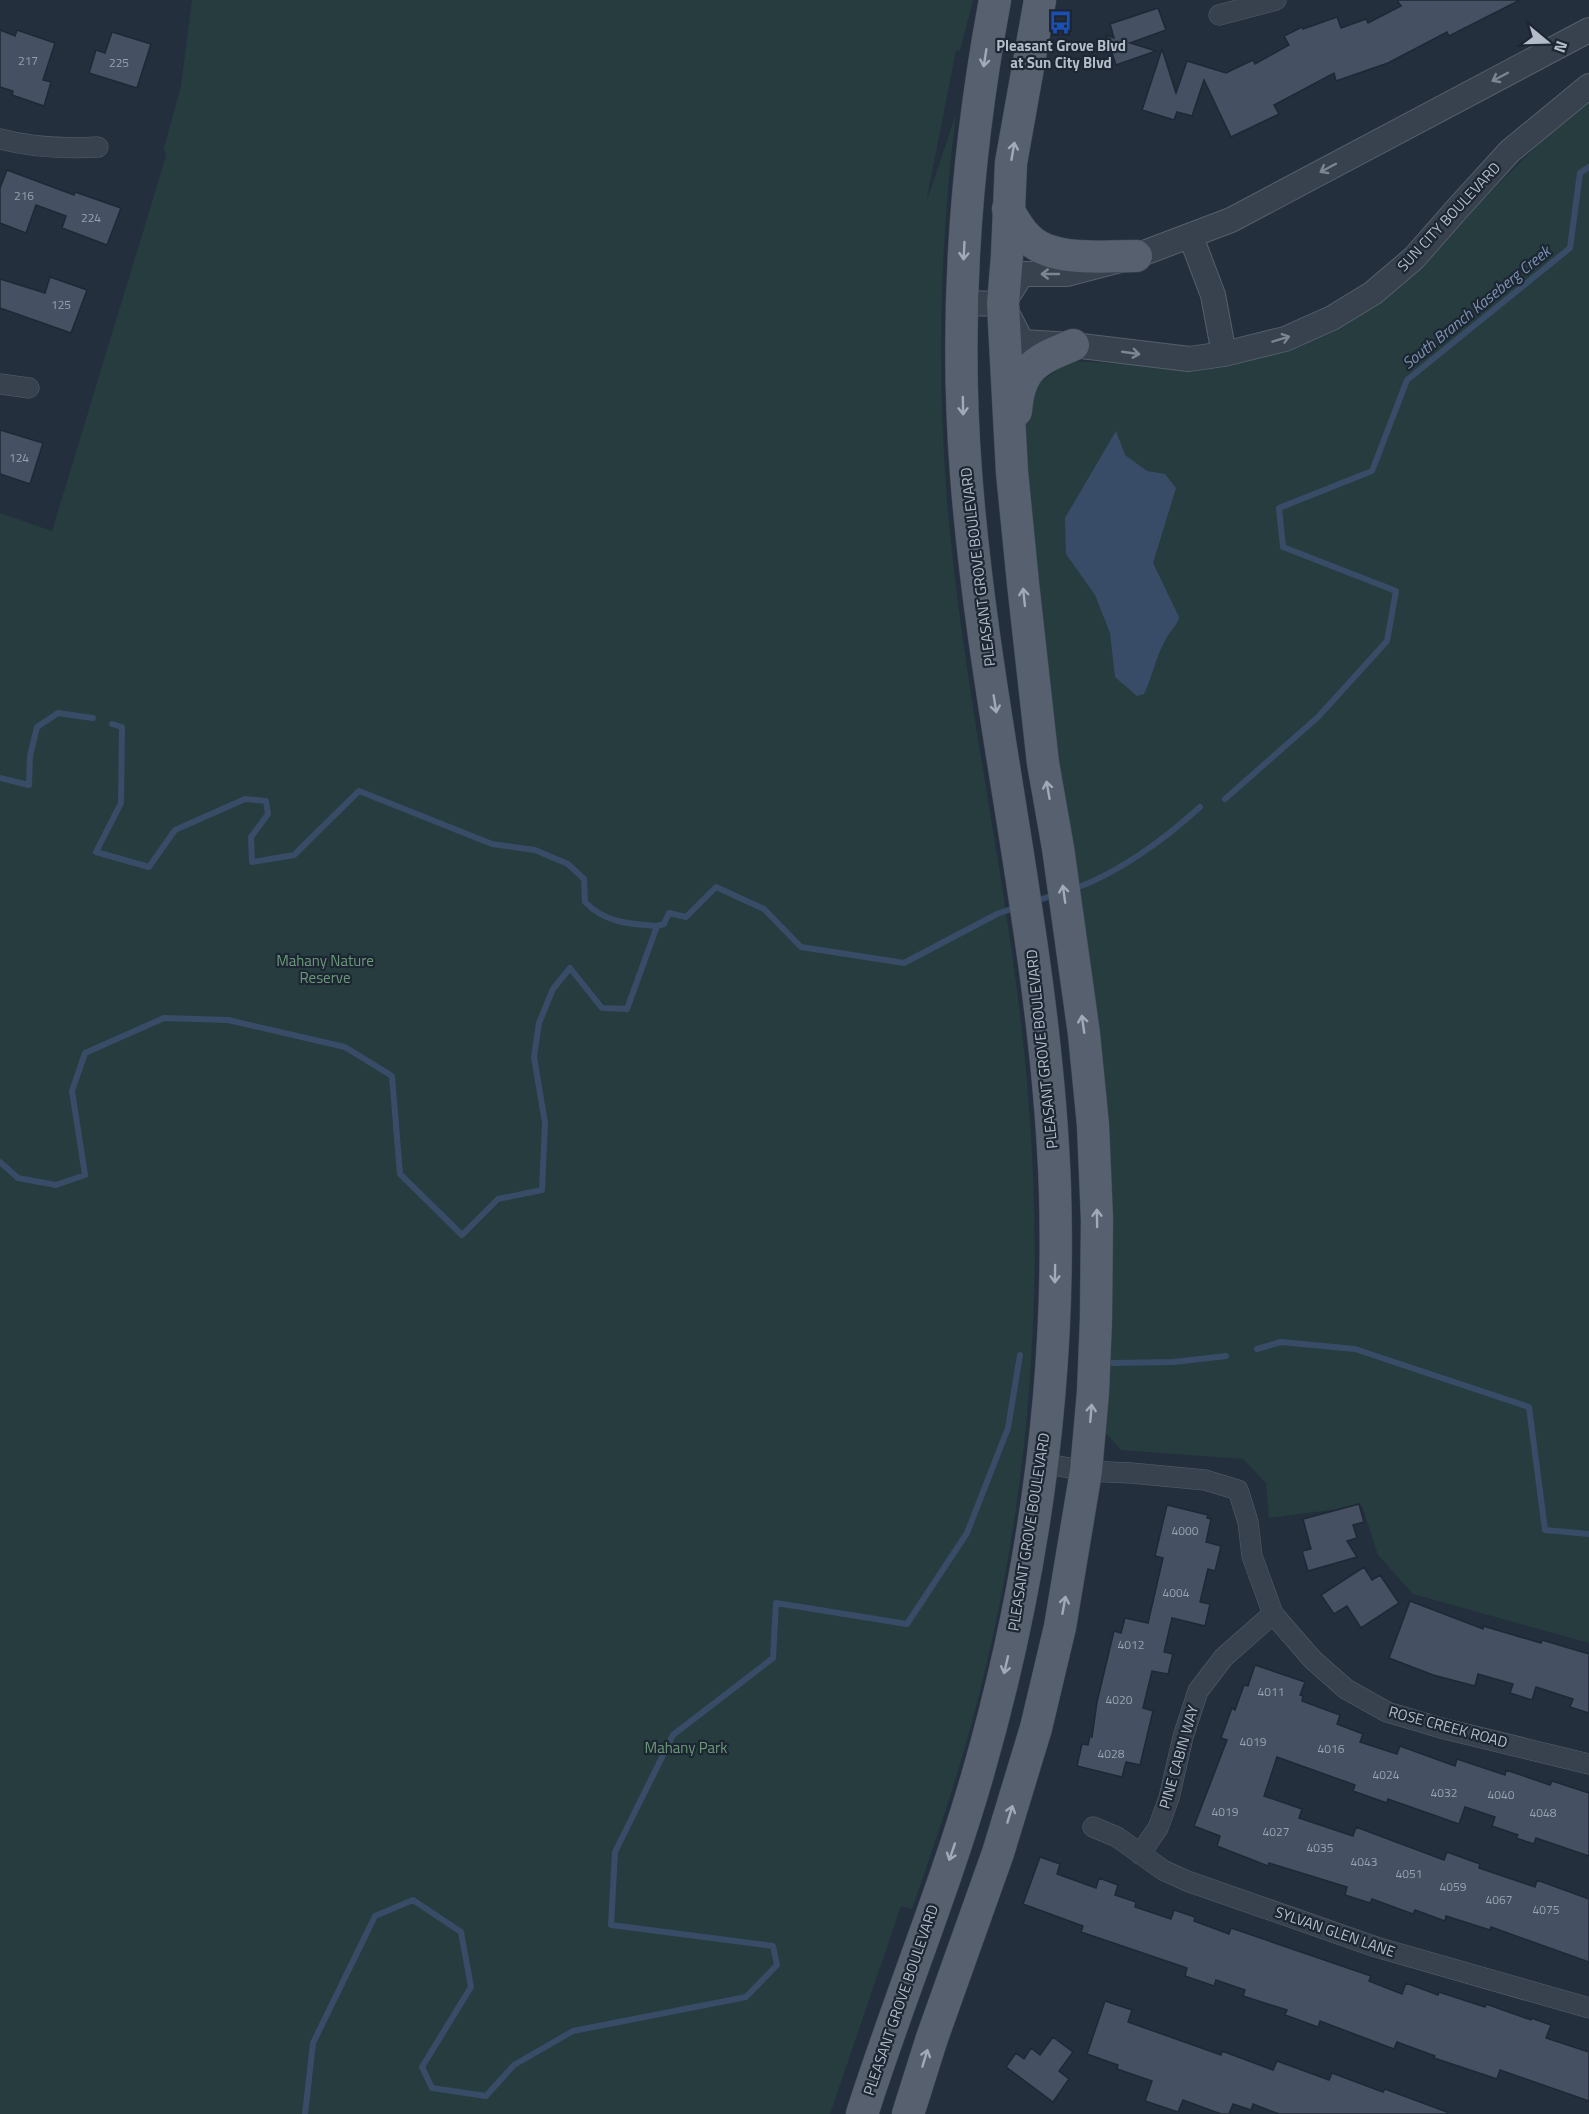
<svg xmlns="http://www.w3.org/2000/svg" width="1589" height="2114" font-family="'Titillium Web',sans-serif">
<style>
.green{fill:#263c3f}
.water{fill:#394c67}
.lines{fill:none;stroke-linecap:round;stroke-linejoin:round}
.stream{stroke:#394c67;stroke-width:6}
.building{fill:#455162;stroke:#1f2835;stroke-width:1.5}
.minor-casing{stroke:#565f6c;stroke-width:21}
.tertiary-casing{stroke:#565f6c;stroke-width:26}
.primary-casing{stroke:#414a57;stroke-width:33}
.minor{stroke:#38414e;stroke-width:20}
.tertiary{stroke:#38414e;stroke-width:24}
.primary{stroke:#56606e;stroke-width:32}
.oneway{stroke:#a1aab7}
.oneway2{stroke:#7c8592}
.labels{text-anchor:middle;stroke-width:4.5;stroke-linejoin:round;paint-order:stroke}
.number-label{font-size:12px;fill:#98a1af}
.poi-label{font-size:15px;font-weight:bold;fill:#b4bcc9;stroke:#1d2633}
.street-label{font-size:15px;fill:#b4bcc9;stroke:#1d2633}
.park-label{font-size:15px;fill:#6b9a76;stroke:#1d2633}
.water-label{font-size:16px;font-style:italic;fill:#7c92b1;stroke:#1d2633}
</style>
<rect width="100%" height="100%" fill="#242f3e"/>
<path class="green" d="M192 0H973L960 51 956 50 926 203 956 114C937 265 936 418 954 570 974 745 1014 918 1028 1094 1045 1294 1029 1496 980 1691 962 1765 937 1837 912 1909L901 1906 830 2114H0V513L52 531 166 156 164 148 181 86Z
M1589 102V1643L1413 1594 1378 1555 1362 1506 1269 1518 1266 1483 1243 1459 1121 1450 1097 1423 1101 1128 1049 735 1022 415 1030 389 1071 361 1188 367 1407 277 1552 130Z"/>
<path class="water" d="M1116 431 1125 455 1147 471 1165 474 1176 488 1153 563 1179 617C1177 626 1171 630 1167 637 1156 655 1153 676 1144 694L1137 696 1115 677 1110 633 1095 595 1066 554 1065 518Z"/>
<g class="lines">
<path class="stream" d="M112 724 122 727 121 803 96 852 149 867 175 830 245 799 266 801 268 814 251 837 252 862 294 855 359 791 492 844 535 850 568 864 584 879 585 902C605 923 630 924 657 926
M0 778 29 785 30 756 37 727 58 713 93 718
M1225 799 1318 717 1387 641 1396 591 1283 547 1279 508 1372 471 1407 380 1570 248 1580 173 1589 167
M1073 889C1117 874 1165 839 1200 807
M1033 902 1054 895
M0 1162 18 1178 56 1185 85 1175 72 1091 85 1053 164 1018 228 1020 345 1047 392 1076 400 1174 462 1235 498 1199 542 1190 545 1123 534 1057 539 1023 553 989 570 968 602 1008 627 1009 657 926 664 924 669 913 686 917 716 887 764 909 801 947 904 963 997 914 1017 907
M1257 1349 1281 1342 1355 1349 1529 1407 1545 1530 1589 1534
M1112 1363 1174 1362 1226 1356
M305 2114 313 2043 375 1916 413 1900 461 1932 471 1987 422 2067 432 2088 486 2096 514 2065 573 2031 746 1997 777 1965 773 1946 611 1925 615 1852 673 1735 773 1658 776 1603 907 1624 967 1533 1008 1428 1020 1355"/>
</g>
<path class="building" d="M1397 0H1520L1449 36 1447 32 1388 63 1336 81 1334 73 1274 105 1279 114 1231 137 1204 80 1192 116 1177 112 1174 120 1142 110 1162 49 1176 93 1187 61 1226 73 1253 60 1255 64 1289 45 1284 36 1302 27 1303 29 1337 17 1341 28 1366 19 1368 23 1401 6Z
M1158 8 1166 30 1130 43 1156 51 1116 65 1106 35 1114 38 1110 24Z
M0 30 15 36 17 30 55 43 43 80 51 82 44 106 12 95 13 91 0 87Z
M112 32 151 44 137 88 89 73 96 50 105 53Z
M7 170 74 195 75 192 121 208 107 245 62 228 66 216 36 205 26 233 0 223V188Z
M50 277 87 290 71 333 0 308V279L45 293Z
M0 430 43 443 30 484 0 474Z
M1359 1504 1364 1522 1353 1525 1357 1538 1347 1541 1357 1557 1308 1571 1302 1551 1311 1549 1303 1519Z
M1167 1505 1208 1515 1207 1518 1211 1519 1206 1542 1221 1546 1215 1571 1208 1569 1200 1602 1210 1604 1205 1626 1172 1618 1164 1652 1173 1654 1168 1674 1152 1671 1143 1708 1153 1711 1140 1765 1126 1762 1122 1777 1077 1766 1082 1744 1088 1745 1090 1736 1092 1737 1097 1702 1114 1631 1121 1633 1125 1618 1148 1623 1163 1558 1155 1556Z
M1364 1567 1372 1580 1380 1575 1399 1603 1361 1628 1347 1606 1334 1614 1321 1595Z
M1410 1601 1483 1629V1626L1541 1643 1542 1640 1589 1654V1713L1570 1707 1573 1699 1536 1687 1532 1700 1510 1693 1513 1684 1478 1674 1475 1686 1433 1675 1389 1658Z
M1255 1665 1305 1682 1300 1695 1303 1696 1302 1701 1340 1715 1337 1724 1363 1734 1360 1742 1397 1754 1400 1746 1455 1766 1457 1759 1505 1775 1506 1770 1550 1785 1552 1781 1589 1793V1856L1536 1838 1534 1844 1516 1838 1518 1835 1492 1826 1495 1817 1465 1807 1459 1824 1388 1799 1387 1803 1353 1791 1355 1785 1277 1757 1264 1796 1302 1809 1299 1818 1353 1836 1356 1827 1444 1860 1447 1852 1480 1864 1479 1868 1535 1887 1537 1880 1589 1899V1962L1491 1927 1490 1930 1446 1916 1445 1921 1415 1910 1413 1914 1372 1899 1370 1903 1345 1895 1347 1887 1269 1863 1268 1866 1217 1846 1220 1836 1194 1826 1227 1740 1221 1738 1232 1708 1235 1710 1244 1685 1248 1686Z
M1040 1857 1060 1864 1057 1874 1096 1888 1099 1878 1118 1885 1115 1895 1136 1902 1135 1907 1171 1919 1174 1910 1195 1917 1194 1921 1229 1934 1231 1928 1371 1976 1369 1981 1402 1994 1406 1983 1438 1995 1439 1992 1485 2007 1486 2004 1531 2020V2018L1551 2025 1546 2038 1589 2052V2101L1500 2070 1497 2079 1434 2058 1435 2056 1397 2042 1394 2049 1320 2021 1318 2027 1285 2015 1287 2010 1243 1996 1245 1990 1216 1980 1214 1986 1185 1976 1187 1968 1081 1932 1083 1926 1023 1904Z
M1105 2001 1132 2010 1128 2022 1221 2055 1222 2051 1273 2070 1277 2061 1329 2080 1332 2073 1383 2092 1385 2089 1447 2112V2114H1279L1253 2104 1251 2110 1233 2104 1229 2114H1221L1183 2100 1178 2112 1145 2101 1152 2081 1117 2069 1118 2065 1087 2054Z
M1053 2037 1073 2052 1059 2071 1069 2079 1053 2102 1006 2067 1016 2053 1024 2059 1031 2048 1040 2055Z"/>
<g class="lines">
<defs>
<path id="minor" d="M1219 15 1276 0
M0 139C33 148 64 149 98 147
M0 384 29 388
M1042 1463 1086 1471 1131 1473 1205 1480 1238 1490 1248 1522 1252 1556 1273 1614 1313 1660 1346 1689 1387 1712 1441 1728 1589 1764
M1093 1827 1117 1837 1163 1870 1187 1881 1376 1947 1589 2008
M1140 1854 1158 1828 1169 1798 1183 1737 1198 1691 1224 1657 1273 1614"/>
<path id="tertiary" d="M1191 237 1213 295 1224 354
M962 303 1003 304
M1003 303 1022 274H1067L1136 256 1231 220 1589 30
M1006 311 1022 342 1073 345 1189 359 1224 354 1285 339 1332 318 1373 293 1414 258 1458 208 1510 151 1589 86"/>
<path id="primary" d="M1008 209C1014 221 1020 232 1030 240 1054 262 1105 256 1136 256
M1016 411C1019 368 1036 360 1073 345
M862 2114C898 2001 944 1891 977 1777 1032 1587 1061 1388 1055 1190 1047 949 984 713 966 473 954 315 966 155 995 0
M908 2114 932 2038 998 1853 1036 1728 1060 1627 1086 1471 1093 1392 1096 1319 1097 1220 1093 1125 1084 1034 1058 848 1043 763 1023 583 1012 472 1003 304 1007 256 1011 163 1040 0"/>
</defs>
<use href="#minor" class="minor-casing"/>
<use href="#tertiary" class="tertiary-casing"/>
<use href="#primary" class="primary-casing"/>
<use href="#minor" class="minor"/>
<use href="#tertiary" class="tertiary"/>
<use href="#primary" class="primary"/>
</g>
<defs><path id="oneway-shaft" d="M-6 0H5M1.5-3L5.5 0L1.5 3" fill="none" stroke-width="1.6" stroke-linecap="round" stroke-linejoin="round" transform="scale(1.5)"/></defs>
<g class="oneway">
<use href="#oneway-shaft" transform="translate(985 58) rotate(99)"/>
<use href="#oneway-shaft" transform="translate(1013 151) rotate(-80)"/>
<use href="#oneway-shaft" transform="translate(964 251) rotate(93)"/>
<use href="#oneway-shaft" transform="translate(963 406) rotate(89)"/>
<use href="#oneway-shaft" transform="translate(1024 597) rotate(-96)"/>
<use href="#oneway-shaft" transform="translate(995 704) rotate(81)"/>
<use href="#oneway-shaft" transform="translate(1048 790) rotate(-100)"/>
<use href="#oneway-shaft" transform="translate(1064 894) rotate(-98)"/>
<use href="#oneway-shaft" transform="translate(1083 1024) rotate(-98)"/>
<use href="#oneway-shaft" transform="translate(1097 1218) rotate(-91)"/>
<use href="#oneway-shaft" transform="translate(1055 1274) rotate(91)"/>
<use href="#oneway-shaft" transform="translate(1091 1413) rotate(-85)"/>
<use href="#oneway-shaft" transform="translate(1064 1605) rotate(-80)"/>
<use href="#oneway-shaft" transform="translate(1006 1665) rotate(103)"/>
<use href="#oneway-shaft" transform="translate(1010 1814) rotate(-73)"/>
<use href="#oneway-shaft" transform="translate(952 1852) rotate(109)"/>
<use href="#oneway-shaft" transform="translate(925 2058) rotate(-73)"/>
</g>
<g class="oneway2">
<use href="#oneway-shaft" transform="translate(1500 77) rotate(152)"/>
<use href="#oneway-shaft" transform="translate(1328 168) rotate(152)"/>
<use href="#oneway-shaft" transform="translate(1050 274) rotate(180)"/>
<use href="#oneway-shaft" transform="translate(1281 339) rotate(-17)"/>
<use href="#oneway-shaft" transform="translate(1131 353) rotate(8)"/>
</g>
<defs>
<symbol id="bus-bare" viewBox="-9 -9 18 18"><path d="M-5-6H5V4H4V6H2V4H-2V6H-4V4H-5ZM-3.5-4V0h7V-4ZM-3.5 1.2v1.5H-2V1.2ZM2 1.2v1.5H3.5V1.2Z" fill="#1a4fb4" stroke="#1d2633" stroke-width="2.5" paint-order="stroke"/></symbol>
</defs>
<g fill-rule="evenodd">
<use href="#bus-bare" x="1044" y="6" width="33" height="33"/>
</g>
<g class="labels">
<g class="number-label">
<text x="28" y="65">217</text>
<text x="119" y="67">225</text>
<text x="24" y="200">216</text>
<text x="91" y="222">224</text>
<text x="61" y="309">125</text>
<text x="19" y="462">124</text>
<text x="1185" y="1535">4000</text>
<text x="1176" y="1597">4004</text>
<text x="1131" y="1649">4012</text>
<text x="1271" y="1696">4011</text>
<text x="1119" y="1704">4020</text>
<text x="1253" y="1746">4019</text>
<text x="1331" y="1753">4016</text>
<text x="1111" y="1758">4028</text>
<text x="1386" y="1779">4024</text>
<text x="1444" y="1797">4032</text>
<text x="1501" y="1799">4040</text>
<text x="1225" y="1816">4019</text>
<text x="1543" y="1817">4048</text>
<text x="1276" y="1836">4027</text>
<text x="1320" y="1852">4035</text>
<text x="1364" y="1866">4043</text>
<text x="1409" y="1878">4051</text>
<text x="1453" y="1891">4059</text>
<text x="1499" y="1904">4067</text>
<text x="1546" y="1914">4075</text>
</g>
<g class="poi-label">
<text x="1061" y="51">Pleasant Grove Blvd<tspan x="1061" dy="17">at Sun City Blvd</tspan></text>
</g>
<g class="street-label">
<text transform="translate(1449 217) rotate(-47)" y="5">SUN CITY BOULEVARD</text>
<text transform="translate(978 567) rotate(-97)" y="5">PLEASANT GROVE BOULEVARD</text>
<text transform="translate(1042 1049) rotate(-96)" y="5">PLEASANT GROVE BOULEVARD</text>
<text transform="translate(1029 1532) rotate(-81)" y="5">PLEASANT GROVE BOULEVARD</text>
<text transform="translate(1448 1727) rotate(15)" y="5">ROSE CREEK ROAD</text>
<text transform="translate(1179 1757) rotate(-74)" y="5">PINE CABIN WAY</text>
<text transform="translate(1335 1932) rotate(19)" y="5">SYLVAN GLEN LANE</text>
<text transform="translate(901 2000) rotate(-71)" y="5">PLEASANT GROVE BOULEVARD</text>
</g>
<g class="park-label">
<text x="325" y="966">Mahany Nature<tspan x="325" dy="17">Reserve</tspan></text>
<text x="686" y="1753">Mahany Park</text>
</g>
<g class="water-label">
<text transform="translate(1476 307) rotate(-39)" y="6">South Branch Kaseberg Creek</text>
</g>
</g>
<g transform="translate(1547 42) rotate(109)" stroke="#1d2633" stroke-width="4.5" paint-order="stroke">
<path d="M0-4.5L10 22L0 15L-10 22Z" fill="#b4bcc9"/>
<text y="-9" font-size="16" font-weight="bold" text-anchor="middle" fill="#b4bcc9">N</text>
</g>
</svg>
